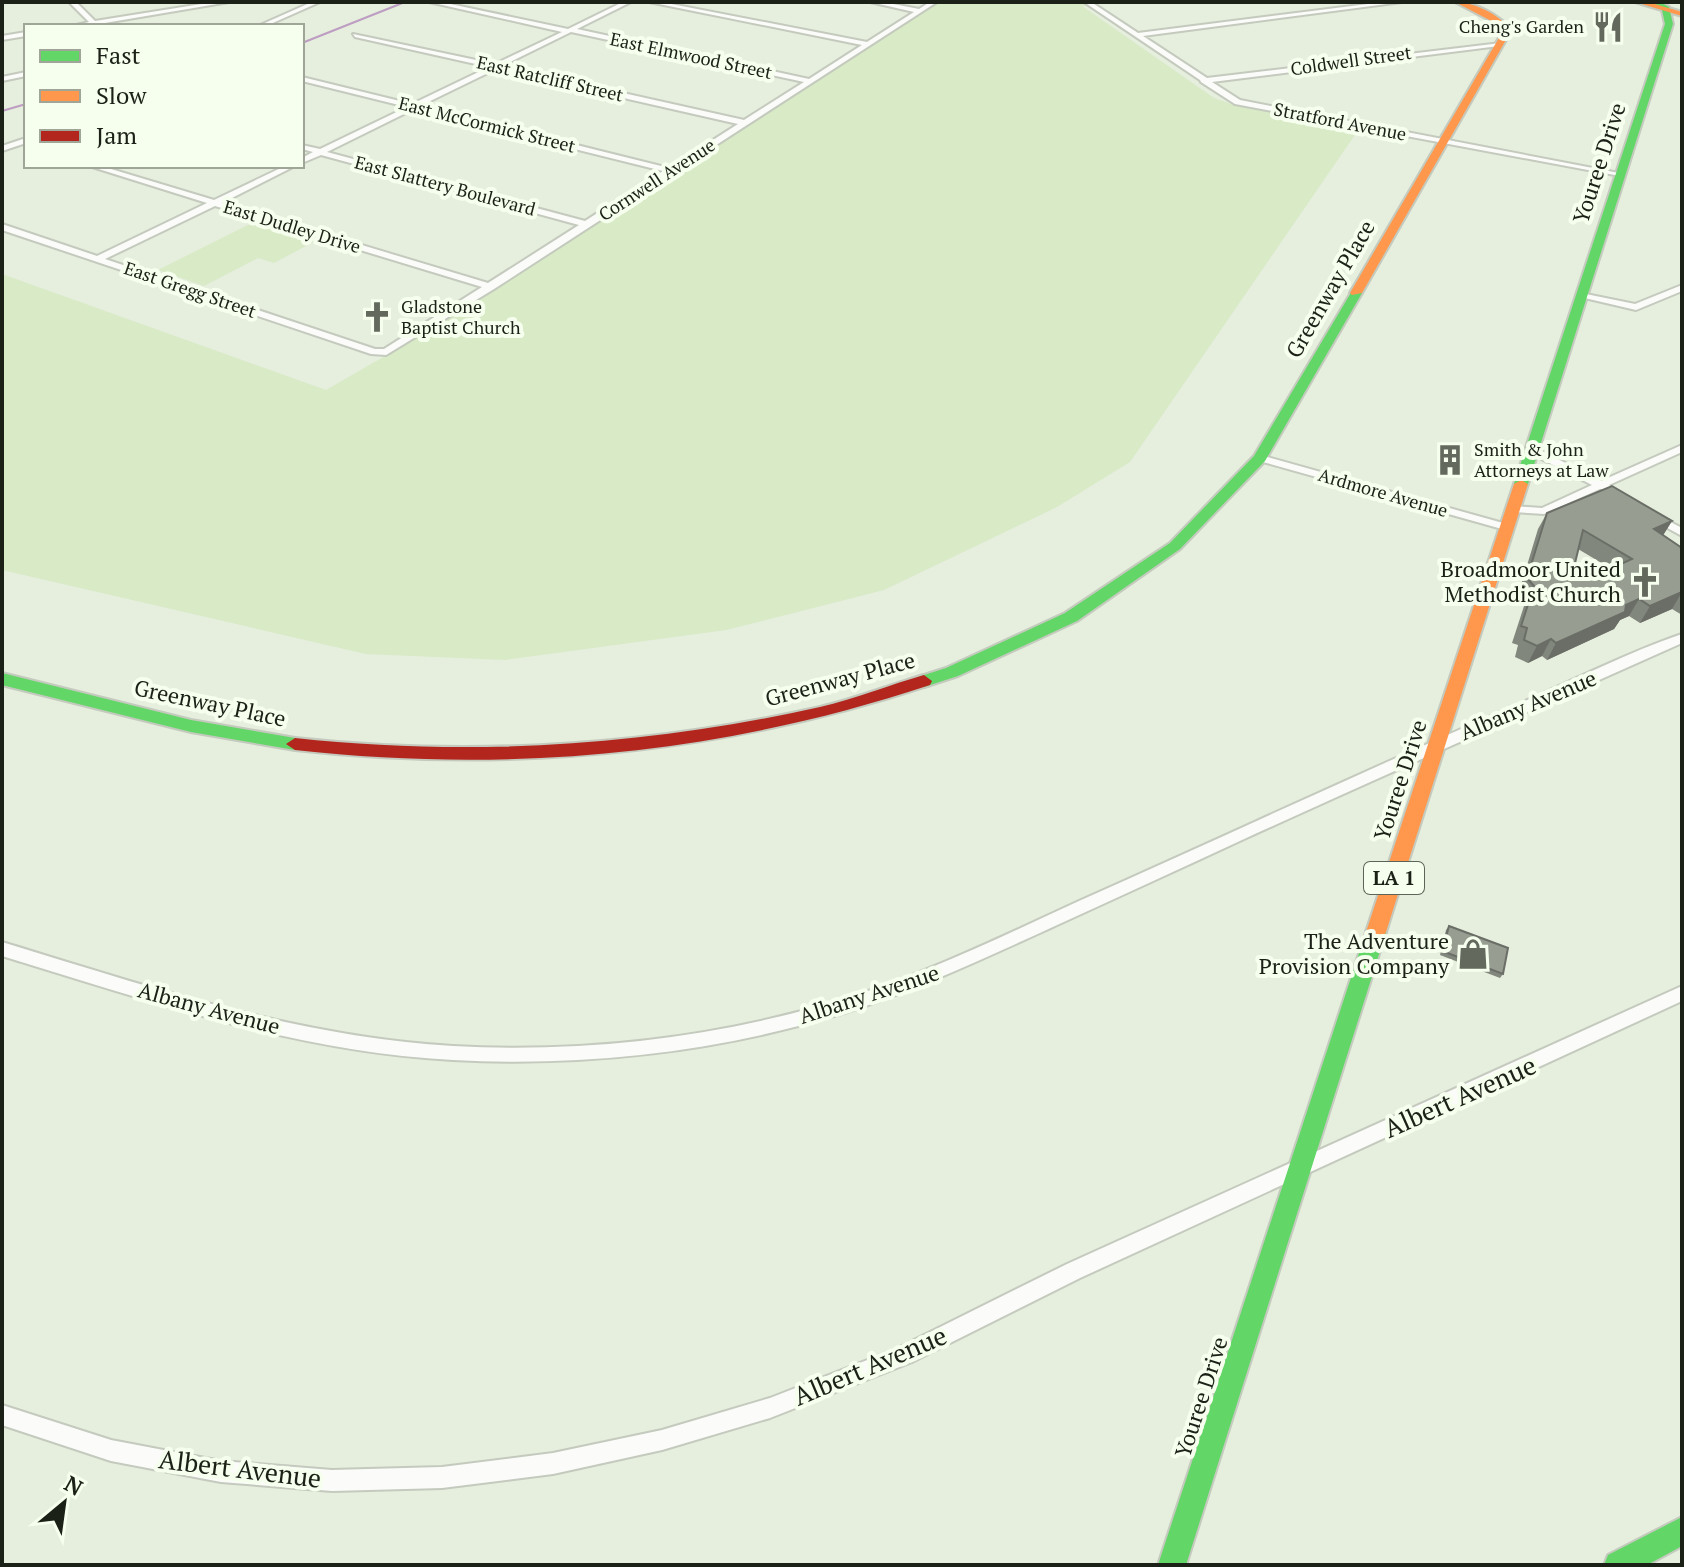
<svg xmlns="http://www.w3.org/2000/svg" width="1684" height="1567" font-family="'PT Serif',serif">
<style>
.green{fill:#d8eac6}
.lines{fill:none;stroke-linecap:round;stroke-linejoin:round}
.stream{stroke:#bd9dc2;stroke-width:2}
.street-casing{stroke:#c4cabd;stroke-width:4}
.fast-casing{stroke:#c4cabd;stroke-width:4}
.slow-casing{stroke:#c4cabd;stroke-width:4}
.jam-casing{stroke:#c4cabd;stroke-width:4}
.street{fill:#fbfcfa;fill-rule:evenodd}
.fast{fill:#63d668;fill-rule:evenodd}
.slow{fill:#ff974d;fill-rule:evenodd}
.jam{fill:#b3261e;fill-rule:evenodd}
.wall{fill:#82877d;fill-rule:evenodd}
.shaded-wall{fill:#6a6e66}
.building{fill:#979d91;stroke:#6a6e66;stroke-width:2;fill-rule:evenodd}
.labels{text-anchor:middle;stroke-width:8;stroke-linejoin:round;paint-order:stroke}
.far-poi-label{font-size:18px;fill:#1c2117;stroke:#f6ffee;text-anchor:start}
.far-street-label{font-size:18px;fill:#1c2117;stroke:#f6ffee}
.shield{fill:#f6ffee;stroke:#5d6458;stroke-width:2}
.shield-label{font-size:20px;font-weight:bold;fill:#1c2117}
.street-label{font-size:22px;fill:#1c2117;stroke:#f6ffee}
.poi-label{font-size:22px;fill:#1c2117;stroke:#f6ffee;text-anchor:end}
.near-street-label{font-size:26px;fill:#1c2117;stroke:#f6ffee}
</style>
<rect width="100%" height="100%" fill="#e6eede"/>
<path class="green" d="M934 2H1087L1091 5 1083 6 1085 8 1214 98 1237 106 1359 129 1130 462 1057 507 884 590 726 630 505 660 366 654 2 570V274L326 390 444 322Z
M258 220 319 239 274 263 258 258 204 286 158 270Z"/>
<g class="lines">
<path class="stream" d="M302 43 405 2
M2 111 26 104"/>
<defs>
<path id="street" d="M69 2H76L95 21 214 2H229L87 26H72L89 22Z
M312 2H320L266 26H258Z
M429 2H441L568 29 623 2H631L577 29 809 79 862 45 649 2H661L867 42 914 12 870 2H883L919 9 930 2H937L494 289 386 355 371 354 2 230V224L97 256 207 203 89 166H101L214 200 285 166H295L222 203 488 283 579 225 321 155 302 163V158L313 152 302 149V145L320 149 407 107 302 81V77L412 104 489 67 355 37 353 34 495 64 562 32ZM571 32 804 82 744 120 502 66ZM496 69 738 124 669 168 420 106ZM414 109 663 171 585 221 327 152ZM215 206 482 287 384 349H375L105 259Z
M1084 2H1091L1138 33 1384 2H1402L1143 36 1207 78 1501 43 1499 46 1212 82 1240 100 1624 174 1620 176 1235 104 1201 82 1200 80Z
M26 32V36L2 40V36Z
M26 72V76L2 81V77Z
M26 138V143L2 151V146Z
M1682 285V291L1636 310 1576 296 1581 293 1635 304Z
M1682 445V452L1609 485 1612 488 1610 490 1600 489 1544 514 1513 512 1507 509 1513 506 1542 508 1592 485 1528 452V448H1536L1601 481Z
M1260 455 1510 525 1512 527 1510 529H1502L1256 460 1255 458Z
M1655 514 1682 528V536L1651 519V515Z
M1682 634V643C1535 709 1388 773 1242 840 1180 869 1118 897 1055 926 985 958 915 991 841 1014 717 1052 583 1067 453 1060 297 1052 150 1001 2 956V942C150 987 297 1037 453 1046 582 1053 716 1038 840 1000 923 975 1001 937 1079 901 1225 836 1371 768 1518 704 1573 681 1626 653 1682 634Z
M1682 986V1001L1080 1278 912 1362 770 1418 662 1450 553 1474 442 1488 332 1491 221 1482 111 1461 2 1425V1405L111 1440 221 1461 332 1470 442 1467 553 1453 662 1430 770 1398 898 1348 1067 1264Z"/>
<path id="fast" d="M1650 2H1660L1669 7 1673 24 1528 484 1526 487H1516L1514 484 1665 24 1662 10Z
M1352 291 1362 293 1265 461 1180 549 1077 621 958 676 924 687 918 685 916 681 918 677 946 668 1065 613 1170 543 1254 456Z
M2 673 191 720 295 738 304 744 295 750 191 732 2 685Z
M1376 924 1383 926 1386 932 1186 1565H1158L1366 932 1369 926Z
M1682 1517V1546L1647 1565H1604L1608 1555Z"/>
<path id="slow" d="M1455 2C1474 2 1501 15 1511 31L1362 293 1352 295 1350 293 1503 31 1499 25Z
M1635 2H1648L1682 12V16Z
M1521 480 1528 484 1386 932 1383 938 1376 940 1369 938 1366 932 1514 484Z"/>
<path id="jam" d="M924 675 932 681 930 685C722 754 513 774 295 750L286 744 295 738C472 757 646 746 820 707 855 699 889 685 924 675Z"/>
</defs>
<use href="#street" class="street-casing"/>
<use href="#fast" class="fast-casing"/>
<use href="#slow" class="slow-casing"/>
<use href="#jam" class="jam-casing"/>
<use href="#street" class="street"/>
<use href="#fast" class="fast"/>
<use href="#slow" class="slow"/>
<use href="#jam" class="jam"/>
</g>
<path class="wall" d="M1547 513 1672 521 1663 535 1682 548V615L1672 609 1640 623 1629 616 1620 620 1614 629 1547 660 1542 656 1528 663 1515 657 1518 645 1512 643 1525 603 1518 595 1538 529ZM1578 549 1610 568 1604 576 1575 563Z
M1449 926 1503 974 1500 978 1440 955 1446 930Z"/>
<path class="shaded-wall" d="M1672 521 1662 537 1654 529Z
M1682 592 1672 609 1640 623 1650 606Z
M1639 599 1629 616 1620 620 1614 629 1547 660 1556 643Z
M1551 639 1542 656 1528 663 1537 646Z"/>
<path class="building" d="M1612 486 1672 521 1654 529 1682 548V592L1650 606 1639 599 1626 605 1625 612 1556 643 1551 639 1537 646 1524 640 1527 628 1521 626 1534 586 1527 578 1547 513ZM1583 530 1632 559 1610 569 1604 576 1575 563Z
M1449 926 1508 948 1503 974 1442 951Z"/>
<defs>
<symbol id="restaurant-bare" viewBox="-9 -9 18 18"><path d="M-5-6h1v4h1v-4h1v4h1v-4h1v5L-1.5 .5V6h-2V.5L-5-1ZM5-6V6H3V1.5H1.5Q1.5-4 5-6Z" fill="#63695d" stroke="#f6ffee" stroke-width="2.5" paint-order="stroke"/></symbol>
<symbol id="church-bare" viewBox="-9 -9 18 18"><path d="M-1.2-6h2.4v3.5h3.3v2.4h-3.3V6h-2.4V-.1h-3.3v-2.4h3.3Z" fill="#63695d" stroke="#f6ffee" stroke-width="2.5" paint-order="stroke"/></symbol>
<symbol id="building-bare" viewBox="-9 -9 18 18"><path d="M-4-6H4V6H1V3H-1V6H-4ZM-2.5-4.3h1.7v1.8h-1.7ZM.8-4.3h1.7v1.8H.8ZM-2.5-1h1.7V.8h-1.7ZM.8-1h1.7V.8H.8Z" fill="#63695d" stroke="#f6ffee" stroke-width="2.5" paint-order="stroke"/></symbol>
<symbol id="shop-bare" viewBox="-9 -9 18 18"><path d="M-5-2.5h2.3a2.7 3.5 0 0 1 5.4 0H5L5.5 6h-11ZM-1.5-2.5h3a1.5 2.3 0 0 0-3 0Z" fill="#63695d" stroke="#f6ffee" stroke-width="2.5" paint-order="stroke"/></symbol>
</defs>
<g fill-rule="evenodd">
<use href="#restaurant-bare" x="1586" y="5" width="44" height="44"/>
<use href="#church-bare" x="355" y="295" width="44" height="44"/>
<use href="#building-bare" x="1428" y="438" width="44" height="44"/>
<use href="#church-bare" x="1623" y="560" width="44" height="44"/>
<use href="#shop-bare" x="1451" y="932" width="44" height="44"/>
</g>
<g class="labels">
<g class="far-poi-label">
<text x="1584" y="33" text-anchor="end">Cheng's Garden</text>
<text x="401" y="313">Gladstone<tspan x="401" dy="21">Baptist Church</tspan></text>
<text x="1474" y="456">Smith &amp; John<tspan x="1474" dy="21">Attorneys at Law</tspan></text>
</g>
<g class="far-street-label">
<text transform="translate(691 56) rotate(12)" y="6">East Elmwood Street</text>
<text transform="translate(1351 61) rotate(-8)" y="6">Coldwell Street</text>
<text transform="translate(550 79) rotate(13)" y="6">East Ratcliff Street</text>
<text transform="translate(1340 122) rotate(11)" y="6">Stratford Avenue</text>
<text transform="translate(487 125) rotate(14)" y="6">East McCormick Street</text>
<text transform="translate(657 180) rotate(-33)" y="6">Cornwell Avenue</text>
<text transform="translate(445 186) rotate(15)" y="6">East Slattery Boulevard</text>
<text transform="translate(292 227) rotate(17)" y="6">East Dudley Drive</text>
<text transform="translate(190 290) rotate(19)" y="6">East Gregg Street</text>
<text transform="translate(1383 493) rotate(16)" y="6">Ardmore Avenue</text>
</g>
<rect class="shield" x="1364" y="862" width="60" height="32" rx="6"/>
<g class="shield-label">
<text x="1394" y="885">LA 1</text>
</g>
<g class="street-label">
<text transform="translate(1599 163) rotate(-72)" y="8">Youree Drive</text>
<text transform="translate(1330 289) rotate(-60)" y="8">Greenway Place</text>
<text transform="translate(840 679) rotate(-15)" y="8">Greenway Place</text>
<text transform="translate(210 703) rotate(12)" y="8">Greenway Place</text>
<text transform="translate(1528 705) rotate(-23)" y="8">Albany Avenue</text>
<text transform="translate(1400 780) rotate(-72)" y="8">Youree Drive</text>
<text transform="translate(869 994) rotate(-18)" y="8">Albany Avenue</text>
<text transform="translate(209 1008) rotate(15)" y="8">Albany Avenue</text>
<text transform="translate(1201 1397) rotate(-72)" y="8">Youree Drive</text>
</g>
<g class="poi-label">
<text x="1621" y="577">Broadmoor United<tspan x="1621" dy="25">Methodist Church</tspan></text>
<text x="1449" y="949">The Adventure<tspan x="1449" dy="25">Provision Company</tspan></text>
</g>
<g class="near-street-label">
<text transform="translate(1460 1097) rotate(-24)" y="9">Albert Avenue</text>
<text transform="translate(870 1366) rotate(-23)" y="9">Albert Avenue</text>
<text transform="translate(240 1469) rotate(7)" y="9">Albert Avenue</text>
</g>
</g>
<rect width="1684" height="1567" fill="none" stroke="#1c2117" stroke-width="8"/>
<rect x="24" y="24" width="280" height="144" fill="#f6ffee" stroke="#9fa698" stroke-width="2"/>
<rect x="40" y="50" width="40" height="12" fill="#63d668" stroke="#9fa698" stroke-width="2"/>
<text x="96" y="64" font-size="24" fill="#1c2117">Fast</text>
<rect x="40" y="90" width="40" height="12" fill="#ff974d" stroke="#9fa698" stroke-width="2"/>
<text x="96" y="104" font-size="24" fill="#1c2117">Slow</text>
<rect x="40" y="130" width="40" height="12" fill="#b3261e" stroke="#9fa698" stroke-width="2"/>
<text x="96" y="144" font-size="24" fill="#1c2117">Jam</text>
<g transform="translate(64 1503) rotate(29)" stroke="#f6ffee" stroke-width="6" paint-order="stroke">
<path d="M0-6L14 30L0 20L-14 30Z" fill="#1c2117"/>
<text y="-12" font-size="22" font-weight="bold" text-anchor="middle" fill="#1c2117">N</text>
</g>
</svg>
